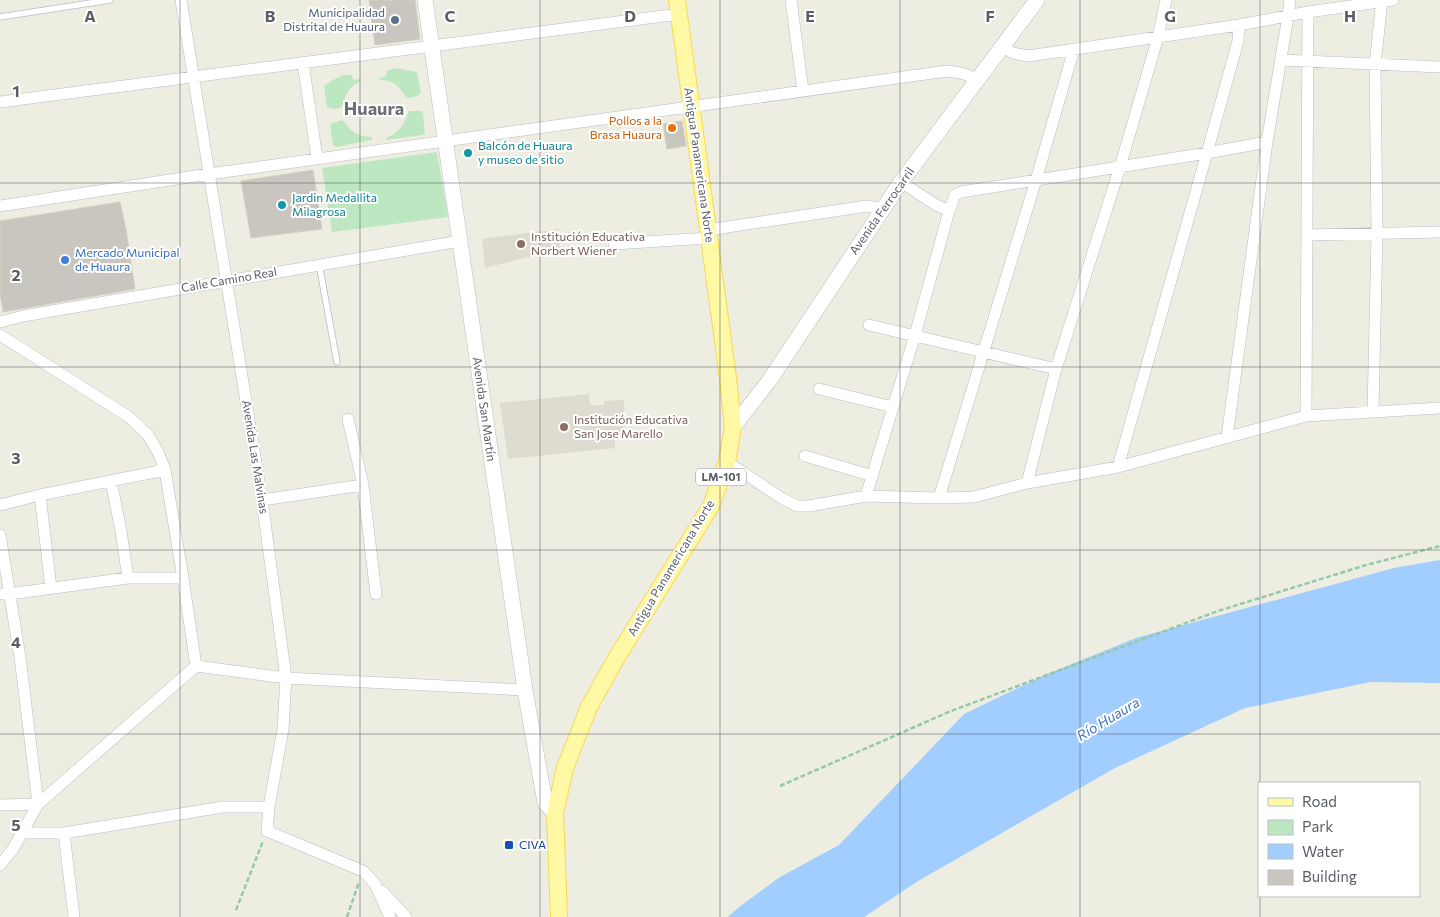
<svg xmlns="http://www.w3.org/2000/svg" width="1440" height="917" font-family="Commissioner,sans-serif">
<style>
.education{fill:#dedcd1}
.green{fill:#bde7c1}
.water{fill:#a1cdff}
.building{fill:#c9c6bf;stroke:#d3cfc0}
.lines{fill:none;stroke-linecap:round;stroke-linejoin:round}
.lane-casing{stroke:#babcc2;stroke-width:7}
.street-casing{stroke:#babcc2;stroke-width:12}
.secondary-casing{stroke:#bbbdc4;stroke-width:16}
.primary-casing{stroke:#f8d951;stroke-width:18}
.path{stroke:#95c8a9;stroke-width:2.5;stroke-dasharray:5 2.5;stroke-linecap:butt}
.lane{stroke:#fff;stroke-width:5.5}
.street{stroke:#fff;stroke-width:11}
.secondary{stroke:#fff;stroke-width:15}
.primary{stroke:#fff9a6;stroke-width:16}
.grid{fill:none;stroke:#5a5e64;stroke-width:1;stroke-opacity:0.55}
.service-dot{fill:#5c6f8a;stroke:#fff;stroke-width:2}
.food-dot{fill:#e8710a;stroke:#fff;stroke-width:2}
.culture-dot{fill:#0f9aa8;stroke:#fff;stroke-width:2}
.education-dot{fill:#8d6e63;stroke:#fff;stroke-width:2}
.shop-dot{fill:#3f7fe0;stroke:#fff;stroke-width:2}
.transit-dot{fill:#1a4fb4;stroke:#fff;stroke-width:2}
.labels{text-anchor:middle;stroke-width:4;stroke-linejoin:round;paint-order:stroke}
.shield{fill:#fff;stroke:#8c8e92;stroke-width:1}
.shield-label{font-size:11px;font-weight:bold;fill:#5a5e64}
.service-label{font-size:12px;fill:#4e5e75;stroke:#fff;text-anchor:end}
.food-label{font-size:12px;fill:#c56008;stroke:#fff;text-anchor:end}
.culture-label{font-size:12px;fill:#0d838f;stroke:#fff;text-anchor:start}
.street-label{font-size:12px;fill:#5a5e64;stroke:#fff}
.education-label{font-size:12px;fill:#785e54;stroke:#fff;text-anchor:start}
.shop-label{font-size:12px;fill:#366cbe;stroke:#fff;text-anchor:start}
.transit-label{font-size:12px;fill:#164399;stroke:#fff;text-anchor:start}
.water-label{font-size:14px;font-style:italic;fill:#3e74c8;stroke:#fff}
.district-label{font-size:18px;font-weight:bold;fill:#6b6f76;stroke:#fff}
.grid-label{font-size:16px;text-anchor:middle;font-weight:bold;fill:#5a5e64;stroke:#fff;stroke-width:4;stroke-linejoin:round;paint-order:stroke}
</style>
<rect width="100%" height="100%" fill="#eeede2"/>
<path class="education" d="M559 229 560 249 485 268 482 239Z
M589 394 590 405H604V401L624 400 625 437H615V448L508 459 500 403Z"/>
<path class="green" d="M395 68 417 72 421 93C418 96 410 99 406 97 405 96 402 91 401 90 396 83 389 80 380 80L379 78 386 76 387 71Z
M343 75H351L354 80 361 79V81C353 84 348 90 345 98 344 100 344 104 342 106 339 110 331 109 327 107L324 86 333 80Z
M409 111H422L423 114 425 133 423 135 386 140V138L394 134 403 125Z
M342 120C346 123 347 127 351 130 357 135 365 137 372 137V140L336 147 333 145 330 124Z
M437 152 448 217 332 232 322 168Z"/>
<path class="water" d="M1440 560V683L1370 682 1245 708 1115 768 918 881 864 917H728L739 907 780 877 839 845 964 714 1045 675 1136 638 1394 568Z"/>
<path class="building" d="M369 0H415L420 39 375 45Z
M682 121 686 146 667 149 663 124Z
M313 170 322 229 251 238 241 181Z
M120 202 126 229 135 289 3 312 0 293V221Z"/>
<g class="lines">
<defs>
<path id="lane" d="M0 17 110 0
M319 264 337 362"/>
<path id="street" d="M181 0 262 500 286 678 525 690
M791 0 803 91
M1002 47 1013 53 1028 56 1158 37 1239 25 1308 12 1393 0
M1281 60 1440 67
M303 63 317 158
M0 102 679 14
M901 182 936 205 949 211
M0 206 209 174 947 71 961 73 978 79
M708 230 867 206 883 209
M1307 235 1440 232
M614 244 708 238
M0 322 23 316 460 241
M869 325 1056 369
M0 335 129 417 148 435 158 452 165 470 183 578 196 666 286 678 283 729 269 807 267 831 363 871 375 884 390 917
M819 389 893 407
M1373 412 1377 233 1375 65 1382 0
M1306 416 1308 12
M348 419 363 485 376 594
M1227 437 1267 142 1288 16 1290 0
M805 456 873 476
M727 462 783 499 797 506H809L866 496 939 498 974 497 1027 483 1118 467 1306 416 1440 408
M1118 467 1207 153 1238 41 1239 25
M111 481 121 531 128 578
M1027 483 1056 369 1120 167 1158 37 1166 0
M40 495 51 588
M866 496 915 335 949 211 955 195 961 192 1207 153 1267 142
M939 498 1036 180 1074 49
M262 500 363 485
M0 505 40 495 165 470
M0 535 20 657 38 804 13 849 0 865
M0 594H9L128 578H183
M0 805 38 804 196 666
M20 833H64L223 807H269
M64 833 74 917
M382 891 406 917"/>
<path id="secondary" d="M425 0 525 690 545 803 555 813
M733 427 769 381 901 182 1037 0"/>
<path id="primary" d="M559 917 555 813 565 768 589 707 617 657 711 506 727 462 733 427 728 378 677 0"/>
</defs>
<use href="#lane" class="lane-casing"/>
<use href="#street" class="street-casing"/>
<use href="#secondary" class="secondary-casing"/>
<use href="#primary" class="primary-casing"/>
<path class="path" d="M780 786 951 711 1218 611 1366 565 1440 546
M236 910 263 841
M347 917 359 882"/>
<use href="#lane" class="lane"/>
<use href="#street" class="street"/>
<use href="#secondary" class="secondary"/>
<use href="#primary" class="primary"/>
</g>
<path class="grid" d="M180 0V917M360 0V917M540 0V917M720 0V917M900 0V917M1080 0V917M1260 0V783M0 183H1440M0 367H1440M0 550H1440M0 734H1440M1260 896V917"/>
<circle class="service-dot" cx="395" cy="20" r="5"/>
<circle class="food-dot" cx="672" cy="128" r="5"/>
<g class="culture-dot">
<circle cx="468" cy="153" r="5"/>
<circle cx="282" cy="205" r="5"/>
</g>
<g class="education-dot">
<circle cx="521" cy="244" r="5"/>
<circle cx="564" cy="427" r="5"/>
</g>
<circle class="shop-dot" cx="65" cy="260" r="5"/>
<rect class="transit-dot" x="504" y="840" width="10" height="10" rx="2.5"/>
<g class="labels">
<rect class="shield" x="696" y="468.5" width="50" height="17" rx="4"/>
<g class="shield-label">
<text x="721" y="481">LM-101</text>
</g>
<g class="service-label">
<text x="385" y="17">Municipalidad<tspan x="385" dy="14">Distrital de Huaura</tspan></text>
</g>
<g class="food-label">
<text x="662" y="125">Pollos a la<tspan x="662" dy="14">Brasa Huaura</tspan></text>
</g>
<g class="culture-label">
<text x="478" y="150">Balcón de Huaura<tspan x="478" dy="14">y museo de sitio</tspan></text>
<text x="292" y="202">Jardin Medallita<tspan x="292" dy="14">Milagrosa</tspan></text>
</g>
<g class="street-label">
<text transform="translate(699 165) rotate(82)" y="4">Antigua Panamericana Norte</text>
<text transform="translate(882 211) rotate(-55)" y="4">Avenida Ferrocarril</text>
<text transform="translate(229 280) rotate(-10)" y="4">Calle Camino Real</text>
<text transform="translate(484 409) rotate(82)" y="4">Avenida San Martín</text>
<text transform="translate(255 457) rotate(81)" y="4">Avenida Las Malvinas</text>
<text transform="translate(671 568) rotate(-59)" y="4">Antigua Panamericana Norte</text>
</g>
<g class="education-label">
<text x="531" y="241">Institución Educativa<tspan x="531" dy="14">Norbert Wiener</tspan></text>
<text x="574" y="424">Institución Educativa<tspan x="574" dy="14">San Jose Marello</tspan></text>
</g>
<g class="shop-label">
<text x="75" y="257">Mercado Municipal<tspan x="75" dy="14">de Huaura</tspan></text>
</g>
<g class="transit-label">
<text x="519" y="849">CIVA</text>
</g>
<g class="water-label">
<text transform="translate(1108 719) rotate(-31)" y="5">Río Huaura</text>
</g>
<g class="district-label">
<text x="374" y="115">Huaura</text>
</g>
</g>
<g class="grid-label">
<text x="90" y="22">A</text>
<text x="270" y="22">B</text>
<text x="450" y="22">C</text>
<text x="630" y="22">D</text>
<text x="810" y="22">E</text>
<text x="990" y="22">F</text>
<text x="1170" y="22">G</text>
<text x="1350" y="22">H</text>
<text x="16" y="97">1</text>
<text x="16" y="281">2</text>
<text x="16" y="464">3</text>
<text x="16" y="648">4</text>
<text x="16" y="831">5</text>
</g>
<rect x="1258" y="782" width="162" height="115" fill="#ffffff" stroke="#bdbfc1"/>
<rect x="1268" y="798" width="25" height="8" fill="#fff9a6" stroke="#bdbfc1"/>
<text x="1302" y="807" font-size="15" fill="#5a5e64">Road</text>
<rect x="1268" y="820" width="25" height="15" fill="#bde7c1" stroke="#bdbfc1"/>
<text x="1302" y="832" font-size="15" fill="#5a5e64">Park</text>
<rect x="1268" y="844" width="25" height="15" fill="#a1cdff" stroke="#bdbfc1"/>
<text x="1302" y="857" font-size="15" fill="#5a5e64">Water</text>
<rect x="1268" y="870" width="25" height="15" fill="#c9c6bf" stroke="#bdbfc1"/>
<text x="1302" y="882" font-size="15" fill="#5a5e64">Building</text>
</svg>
